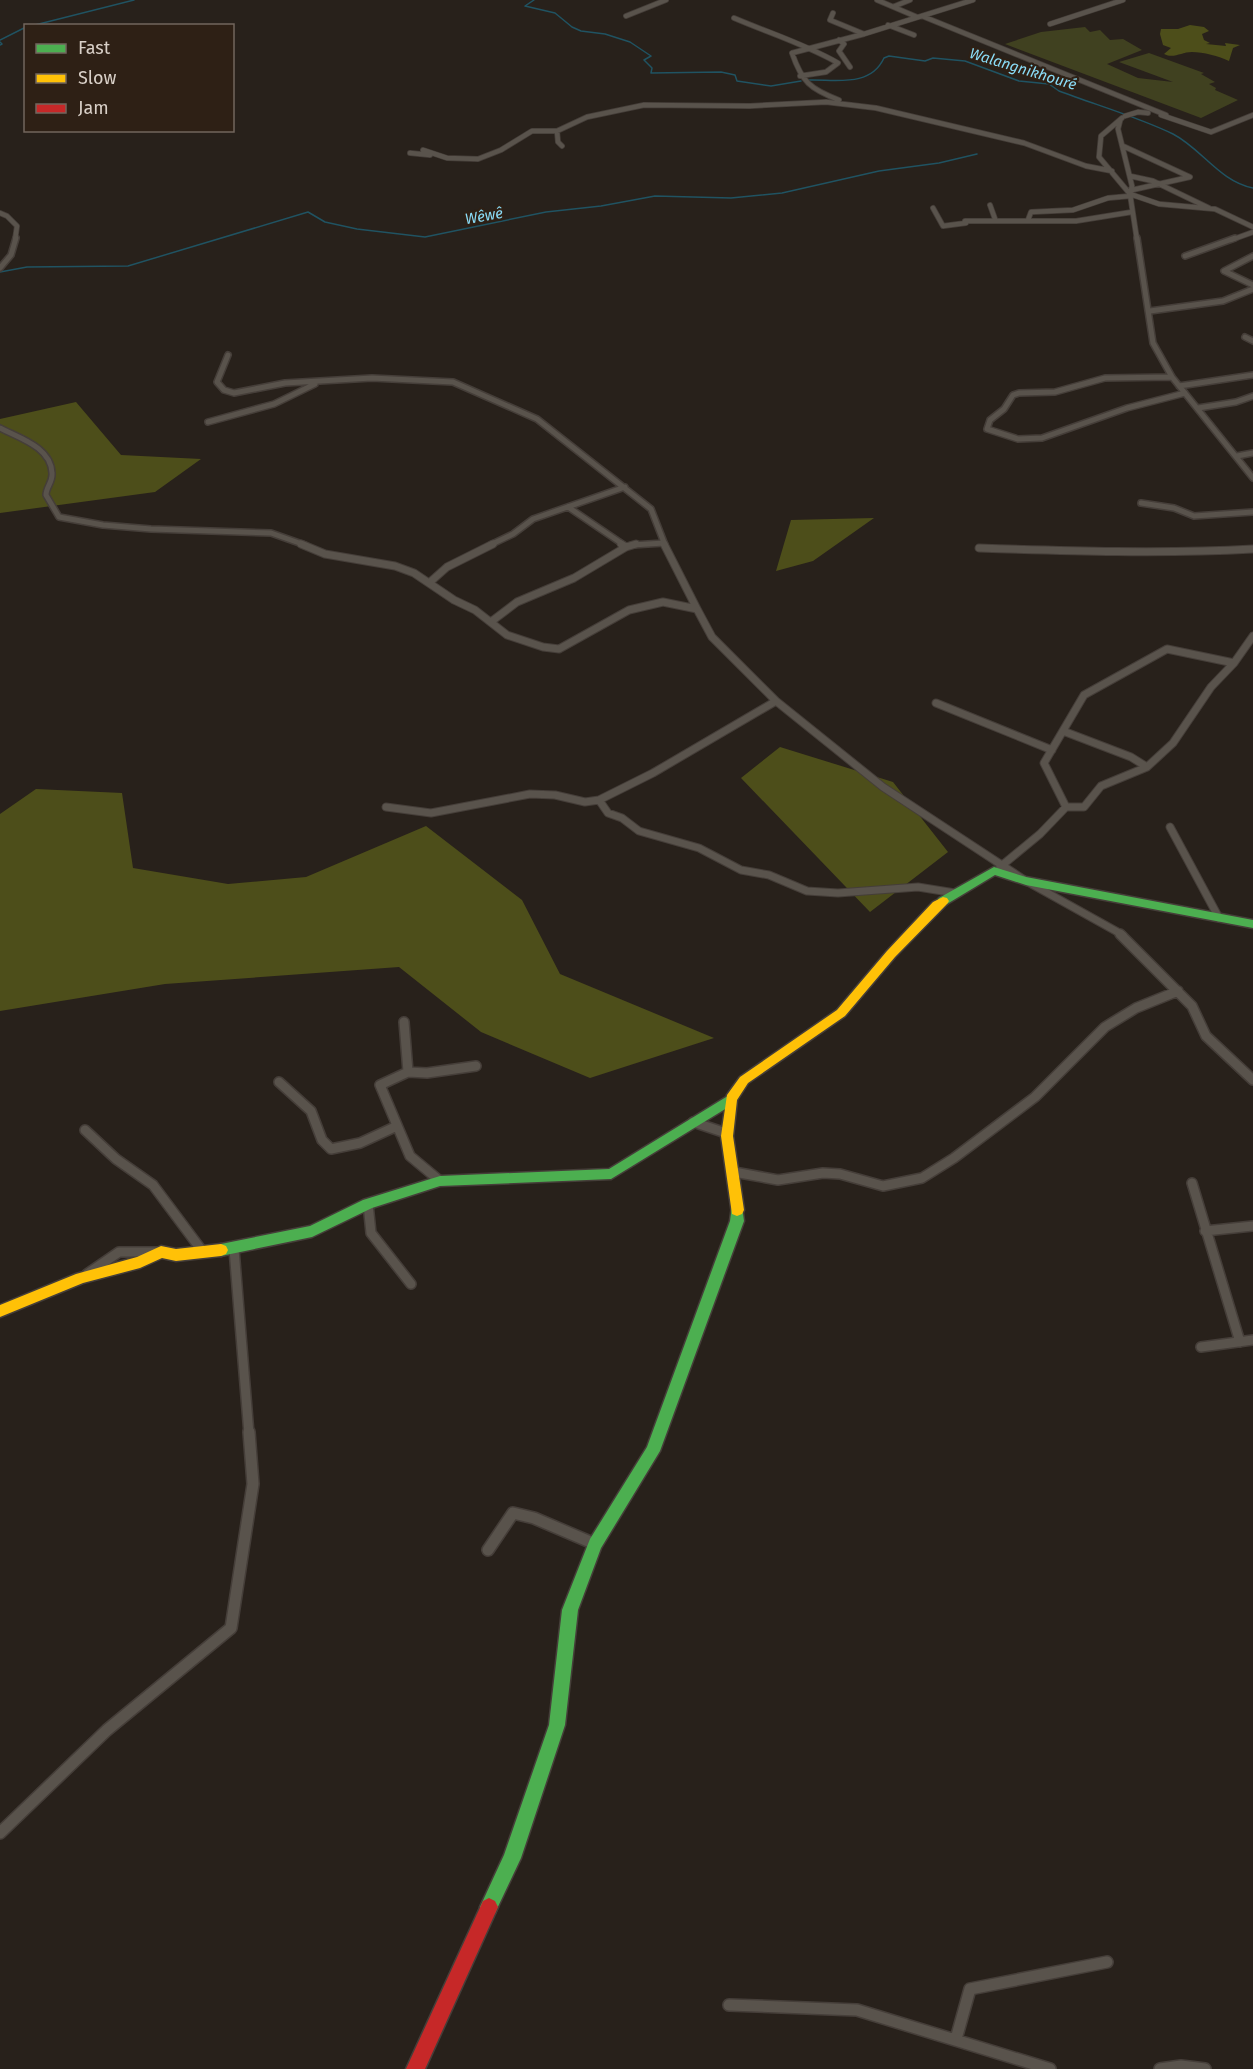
<svg xmlns="http://www.w3.org/2000/svg" width="1253" height="2069" font-family="'Fira Sans',sans-serif">
<style>
.green{fill:#404120}
.forest{fill:#4d4e1a}
.lines{fill:none;stroke-linecap:round;stroke-linejoin:round}
.stream{stroke:#205362;stroke-width:1.5}
.street-far4-casing{stroke:#453e39;stroke-width:6}
.street-far3-casing{stroke:#453e39;stroke-width:8}
.street-far2-casing{stroke:#453e39;stroke-width:9}
.street-far1-casing{stroke:#453e39;stroke-width:12}
.street-casing{stroke:#453e39;stroke-width:14}
.fast-casing{stroke:#453e39;stroke-width:3}
.slow-casing{stroke:#453e39;stroke-width:3}
.jam-casing{stroke:#453e39;stroke-width:3}
.street-far4{stroke:#59534c;stroke-width:4.5}
.street-far3{stroke:#59534c;stroke-width:5}
.street-far2{stroke:#59534c;stroke-width:7}
.street-far1{stroke:#59534c;stroke-width:9}
.street{stroke:#59534c;stroke-width:11}
.fast{fill:#4caf50;fill-rule:evenodd}
.slow{fill:#ffc107;fill-rule:evenodd}
.jam{fill:#c62828;fill-rule:evenodd}
.labels{text-anchor:middle;stroke-width:4.5;stroke-linejoin:round;paint-order:stroke}
.far-water-label{font-size:15px;font-style:italic;fill:#8adcf7;stroke:#2e2015}
</style>
<rect width="100%" height="100%" fill="#28211b"/>
<path class="green" d="M1085 27 1090 32 1100 30 1110 40 1123 39 1142 50 1107 64 1138 78 1173 82 1119 62 1149 53 1204 73 1201 74 1215 82 1209 84 1216 88 1215 90 1238 100 1201 118 1005 44 1041 32Z"/>
<path class="forest" d="M1190 25 1204 27 1209 31 1202 34 1204 40 1210 43 1206 44 1226 46 1225 43 1240 45 1233 48 1229 61C1219 56 1203 52 1192 52 1181 52 1174 59 1164 54L1171 48 1163 45 1160 34 1161 29H1178Z
M76 402 121 455 201 459 155 492 0 513V419Z
M874 518 813 561 776 571 791 520Z
M780 747 893 782 948 852 870 912 741 778Z
M36 789 122 793 133 868 228 884 306 877 426 826 522 900 560 974 714 1038 590 1078 481 1032 399 967 165 984 0 1011V814Z"/>
<g class="lines">
<path class="stream" d="M534 0 525 6 555 13 572 27 581 31 605 34 630 42 651 56 644 60 652 68 651 73 721 72 735 75 737 81 771 86 801 81
M31 26 134 0
M0 40 26 27
M0 42 2 44 0 45
M808 80C835 79 870 88 884 58L889 56 925 61 933 58 965 61 1019 81 1049 84 1059 91C1096 105 1138 117 1173 134 1202 149 1219 181 1253 188
M0 272 27 267 128 266 308 212 325 222 357 229 425 237 546 212 601 206 655 196 731 198 782 193 879 171 939 163 977 154"/>
<defs>
<path id="street-far4" d="M877 0 917 17
M895 6 910 0
M833 13 830 20 864 34
M626 16 666 0
M922 16 1166 115
M734 18C769 33 805 44 838 63L826 72 800 76
M1050 24 1123 0
M888 25 914 35
M839 40 844 44 839 51 850 67
M839 100C810 89 802 82 792 53L864 34 973 0
M1161 115 1211 132 1253 115
M1125 116 1138 112 1148 113
M1122 118 1101 136 1099 157 1130 194 1137 240
M1120 121 1118 129 1132 186 1130 194 1159 204 1215 209 1253 227
M557 131 558 142 562 146
M1123 146 1190 177 1132 190
M423 150 447 158 478 159 501 150 532 131H557L587 117 644 105 750 106 826 102 876 108 1024 143 1086 166 1112 171
M410 153 430 155
M1130 176 1153 181 1209 208
M990 205 995 219
M933 208 943 226 966 223 965 221H1076L1132 212
M0 213 7 216 17 226 15 240
M1028 220 1031 212 1073 210 1108 198 1130 196
M1231 240 1253 232"/>
<path id="street-far3" d="M1137 238 1153 343 1172 377 1253 478
M1185 256 1235 238
M1253 256 1224 271 1253 285
M0 268 11 255 16 238
M1150 311 1223 301 1253 289
M1245 337 1253 341
M228 355 217 382 224 390 234 393 285 383 372 378 453 382 537 419 651 509 665 545
M1172 377 1105 378 1055 392 1019 393 1013 395 1004 409 990 420 987 429 1018 439 1042 438 1127 408 1185 393
M1179 386 1253 375
M1198 408 1236 402 1253 396
M208 422 274 404 315 384
M0 428C19 438 51 447 52 473 53 482 46 487 46 495L59 517 103 525 151 529 271 533 305 545
M1237 456 1253 453
M1141 503 1174 508 1194 516 1253 512
M568 507 624 545
M490 545 513 534 533 519 625 487
M632 545 664 543"/>
<path id="street-far2" d="M301 544 325 554 395 566 414 573 454 600 475 610 507 635 543 647 559 649 629 610 663 602 697 609 712 637 776 701 883 787 1026 881 1123 935
M621 544 626 547
M664 544 697 609
M979 548C1070 551 1162 554 1253 549
M429 583 447 567 493 544
M492 621 517 602 574 578 626 547 636 544
M936 703 1052 750
M1063 731 1131 757 1147 767
M599 800 608 813 622 818 639 831 699 848 741 870 769 875 807 891 838 893 918 887 955 893
M386 807 431 813 530 794 555 795 585 802 599 800 653 773 776 701
M1066 807H1084L1101 786 1147 767 1173 743 1211 687 1234 663 1253 636
M1170 827 1219 918
M1000 867 1040 834 1066 807 1044 763 1084 695 1167 649 1234 663"/>
<path id="street-far1" d="M1120 934 1192 1006 1206 1036 1253 1080
M404 1022 408 1072
M279 1082 311 1111 322 1140 331 1149 360 1143 397 1126
M693 1122 726 1133
M85 1130 116 1159 153 1185 203 1252
M734 1172 778 1180 823 1173 840 1174 883 1186 922 1178 954 1158 1035 1097 1105 1027 1136 1008 1178 991
M440 1181 410 1156 380 1085 408 1072 427 1073 476 1066
M1192 1183 1240 1342
M368 1204 371 1233 411 1284
M1205 1231 1253 1226
M234 1249 249 1434
M87 1274 119 1252H158
M1201 1347 1253 1340"/>
<path id="street" d="M488 1550 513 1513 534 1518 595 1544
M0 1833 107 1730 231 1628 253 1484 249 1432
M729 2005 857 2010 1050 2069
M956 2039 970 1989 1107 1962
M1160 2069 1181 2066 1205 2069"/>
<path id="fast" d="M994 867 1026 877 1253 920V928L1026 885 995 875 947 904H939L937 901 939 898Z
M731 1094 735 1095 737 1099 735 1103 611 1179 440 1186 372 1208 312 1237 221 1256 216 1254 214 1250 216 1246 221 1244 310 1226 363 1200 440 1176 609 1169Z
M737 1204 742 1206 744 1221 660 1451 601 1548 578 1610 565 1725 521 1858 495 1913 489 1916 483 1913 480 1907 504 1855 549 1725 562 1610 590 1539 647 1447 730 1221 732 1206Z"/>
<path id="slow" d="M943 897 947 898 949 901 947 904 895 957 845 1016 748 1083 737 1100 733 1136 744 1210 742 1214 737 1216 732 1214 721 1136 727 1095 740 1077 837 1010 887 951 933 902Z
M221 1244 226 1246 228 1250 226 1254 221 1256 176 1261 162 1258 140 1268 83 1283 0 1317V1305L76 1274 137 1257 161 1246 176 1249Z"/>
<path id="jam" d="M489 1898 495 1901 498 1907 425 2069H406L483 1901Z"/>
</defs>
<use href="#street-far4" class="street-far4-casing"/>
<use href="#street-far3" class="street-far3-casing"/>
<use href="#street-far2" class="street-far2-casing"/>
<use href="#street-far1" class="street-far1-casing"/>
<use href="#street" class="street-casing"/>
<use href="#fast" class="fast-casing"/>
<use href="#slow" class="slow-casing"/>
<use href="#jam" class="jam-casing"/>
<use href="#street-far4" class="street-far4"/>
<use href="#street-far3" class="street-far3"/>
<use href="#street-far2" class="street-far2"/>
<use href="#street-far1" class="street-far1"/>
<use href="#street" class="street"/>
<use href="#fast" class="fast"/>
<use href="#slow" class="slow"/>
<use href="#jam" class="jam"/>
</g>
<g class="labels">
<g class="far-water-label">
<text transform="translate(1023 69) rotate(17)" y="5">Walangnikhouré</text>
<text transform="translate(484 216) rotate(-10)" y="5">Wêwê</text>
</g>
</g>
<rect x="24" y="24" width="210" height="108" fill="#2e2015" stroke="#72665d" stroke-width="1.5"/>
<rect x="36" y="44" width="30" height="9" fill="#4caf50" stroke="#72665d" stroke-width="1.5"/>
<text x="78" y="54" font-size="18" fill="#d9d0c8">Fast</text>
<rect x="36" y="74" width="30" height="9" fill="#ffc107" stroke="#72665d" stroke-width="1.5"/>
<text x="78" y="84" font-size="18" fill="#d9d0c8">Slow</text>
<rect x="36" y="104" width="30" height="9" fill="#c62828" stroke="#72665d" stroke-width="1.5"/>
<text x="78" y="114" font-size="18" fill="#d9d0c8">Jam</text>
</svg>
